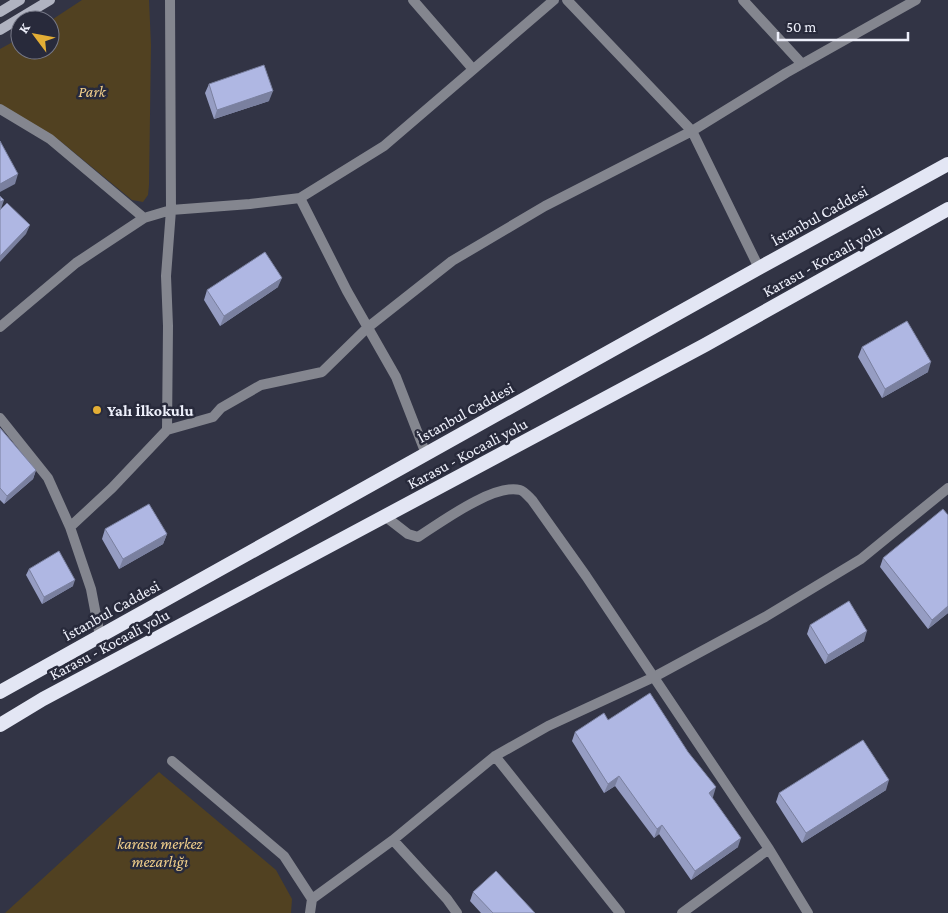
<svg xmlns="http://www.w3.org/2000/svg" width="948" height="913" font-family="'Crimson Pro',serif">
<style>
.green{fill:#514121}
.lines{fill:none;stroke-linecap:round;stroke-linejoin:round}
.minor{stroke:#84868f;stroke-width:10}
.secondary{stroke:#b0b3c1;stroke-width:10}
.trunk{stroke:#e3e6f4;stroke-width:14}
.wall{fill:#969dc3}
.shaded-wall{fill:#7a809f}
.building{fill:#afb7e3;stroke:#7a809f}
.poi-dot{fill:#e3ae35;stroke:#282a3b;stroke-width:2}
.labels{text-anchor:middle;stroke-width:5;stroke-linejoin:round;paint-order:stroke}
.park-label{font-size:16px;font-style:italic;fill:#f1cf8b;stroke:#282a3b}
.street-label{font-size:16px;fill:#eef0fb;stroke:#282a3b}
.poi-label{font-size:16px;font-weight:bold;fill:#eef0fb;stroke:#282a3b;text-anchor:start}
</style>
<rect width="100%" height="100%" fill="#323445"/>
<path class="green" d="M82 0H149L151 45 149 185 148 195 143 202 132 200 59 140 0 104V49L20 38V50H50V21Z
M159 772 276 870 292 899 291 913H5Z"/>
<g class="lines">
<path class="minor" d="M413 0 472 68
M567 0 692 131 759 268
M743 0 802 64
M0 109 50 139 144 218
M300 198 347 291 396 377 426 454
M0 327 76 263 144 218 171 210 250 204 300 198 384 146 554 0
M0 418 48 478 70 527 91 589 100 636
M167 430 213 417 221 408 261 385 322 372 367 328 452 261 545 206 692 131 786 73 916 0
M386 517 408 534 418 537C440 523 494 483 520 490 524 491 528 496 532 500L586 576 769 849 808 913
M70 527 112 488 167 430 168 326 166 276 171 210 170 0
M495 756 620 913
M172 761 284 856 312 899 310 913
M393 840 447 899 457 913
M312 899 393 840 495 756 548 726 654 677 765 617 861 559 948 488
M682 913 769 849"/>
<path class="secondary" d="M0 12 20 0
M0 30 50 0"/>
<path class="trunk" d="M0 692 759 268 948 164
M0 725 43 699 705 345 948 209"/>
</g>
<path class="wall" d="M209 84 269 101 214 119 205 93Z
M278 287 220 326 204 300 207 290Z
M862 347 928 372 882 398 858 357Z
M0 428 36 470 33 479 4 504 0 500Z
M105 529 167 534 163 544 119 569 102 539Z
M883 558 948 613 928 629 880 567Z
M29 569 73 586 42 604 26 575Z
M810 625 864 641 825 664 807 634Z
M608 720 712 797 738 847 691 880 659 834 654 838 615 786 604 793 572 741 575 732Z
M886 790 802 843 776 802 779 793Z
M473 892 535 913H481L470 901Z"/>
<path class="shaded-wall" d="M273 91 269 101 214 119 217 110Z
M18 174 15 184 0 192V184Z
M4 200 1 209 0 210V202Z
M30 225 26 234 0 262V256Z
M282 278 278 287 220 326 224 316Z
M931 362 928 372 882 398 885 389Z
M36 470 33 479 4 504 7 496Z
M167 534 163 544 119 569 123 559Z
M75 580 73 586 42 604 44 597Z
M948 606V613L928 629 932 620Z
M867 631 864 641 825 664 828 655Z
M619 776 615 786 604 793 608 784Z
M889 780 886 790 802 843 806 833Z
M716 787 713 797 706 802 709 793Z
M662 825 659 834 654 838 657 829Z
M741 838 738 847 691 880 695 871Z"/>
<path class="building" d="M264 65 273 91 217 110 209 84Z
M0 141 18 174 0 184Z
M0 196 4 200 0 202Z
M7 203 30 225 0 256V210Z
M265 252 282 278 224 316 207 290Z
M907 321 931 362 885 389 862 347Z
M0 428 36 470 7 496 0 488Z
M149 504 167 534 123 559 105 529Z
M943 509 948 515V606L932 620 883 558Z
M59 551 75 580 44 597 29 569Z
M849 601 867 631 828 655 810 625Z
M650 693 688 752 716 787 709 793 741 838 695 871 662 825 657 829 619 776 608 784 575 732 604 713 608 720Z
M863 740 889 780 806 833 779 793Z
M496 871 535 913H493L473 892Z"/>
<circle class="poi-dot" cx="97" cy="410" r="5"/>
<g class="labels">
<g class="park-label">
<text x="92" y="97">Park</text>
<text x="160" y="849">karasu merkez<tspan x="160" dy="18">mezarlığı</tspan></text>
</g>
<g class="street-label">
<text transform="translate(819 215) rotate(-29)" y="6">İstanbul Caddesi</text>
<text transform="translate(822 260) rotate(-29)" y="6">Karasu - Kocaali yolu</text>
<text transform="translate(465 412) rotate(-29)" y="6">İstanbul Caddesi</text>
<text transform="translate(467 453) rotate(-28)" y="6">Karasu - Kocaali yolu</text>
<text transform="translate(111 610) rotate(-29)" y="6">İstanbul Caddesi</text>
<text transform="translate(109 644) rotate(-28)" y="6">Karasu - Kocaali yolu</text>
</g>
<g class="poi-label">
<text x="107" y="416">Yalı İlkokulu</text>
</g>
</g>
<g transform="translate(35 35) rotate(302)"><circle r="24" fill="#282a3b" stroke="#777988"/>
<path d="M0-4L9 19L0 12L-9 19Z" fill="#e3ae35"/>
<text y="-8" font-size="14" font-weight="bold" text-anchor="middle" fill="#eef0fb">K</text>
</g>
<path d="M778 32v8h130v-8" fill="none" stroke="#eef0fb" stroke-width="2.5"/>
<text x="786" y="32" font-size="15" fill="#eef0fb" stroke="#282a3b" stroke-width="4" paint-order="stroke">50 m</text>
</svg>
